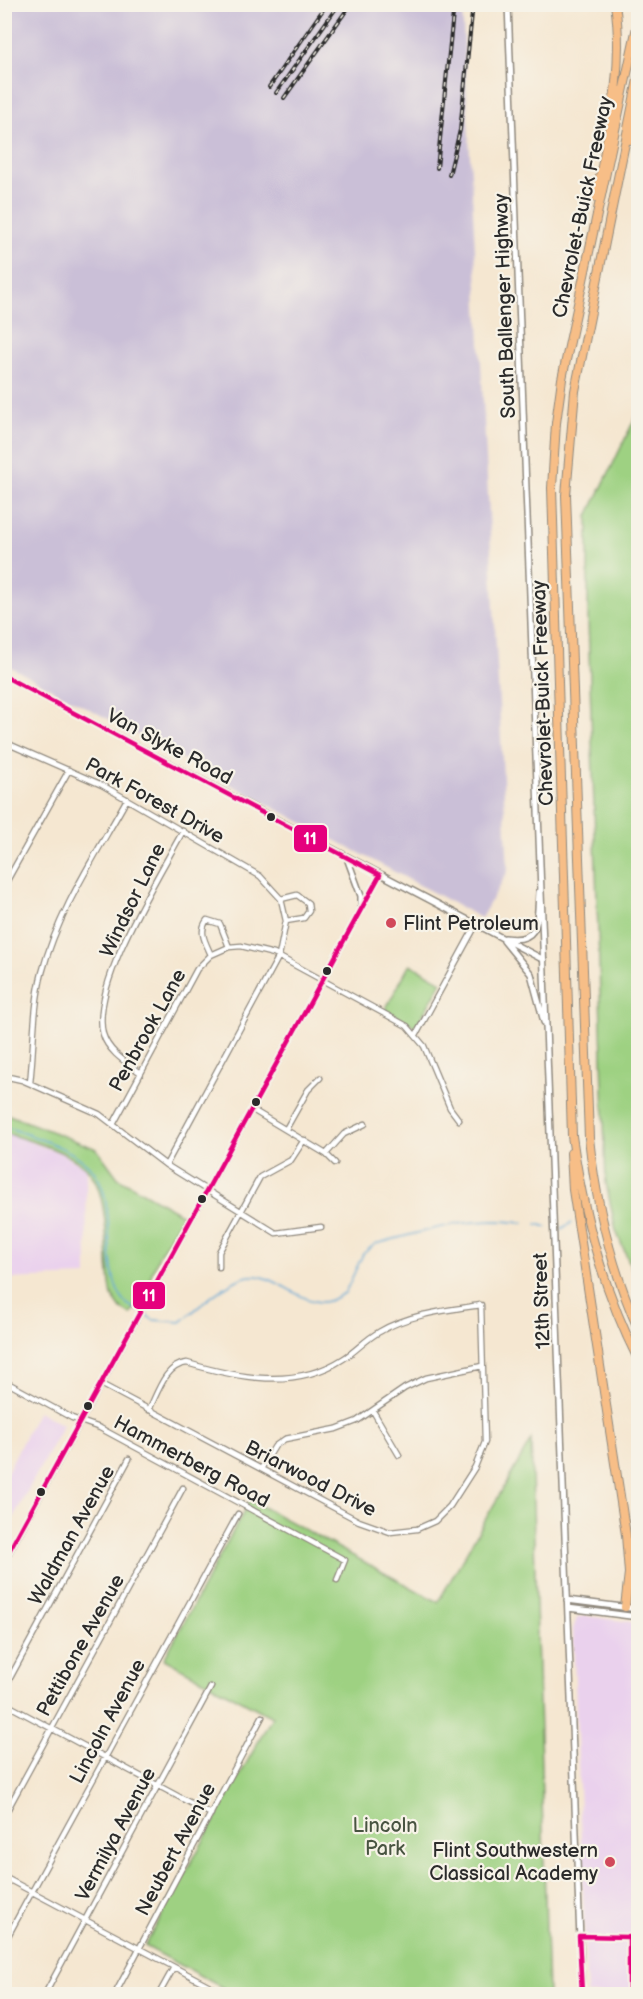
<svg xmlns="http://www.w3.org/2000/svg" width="643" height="1999" font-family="'Balsamiq Sans',sans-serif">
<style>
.built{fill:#ead1ed}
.industrial{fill:#cabfd7}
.green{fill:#9ed182;stroke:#647e56;stroke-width:1.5}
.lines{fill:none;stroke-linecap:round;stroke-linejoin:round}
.stream{stroke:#5ea6d5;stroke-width:1.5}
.minor-casing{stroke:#90897e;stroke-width:7}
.tertiary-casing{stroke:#90897e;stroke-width:8}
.motorway-casing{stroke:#90897e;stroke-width:10}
.minor{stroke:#fff;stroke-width:4.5}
.tertiary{stroke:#fff;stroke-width:5}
.motorway{stroke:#f7be87;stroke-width:8}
.rail-casing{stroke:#2b2b2b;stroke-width:4}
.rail{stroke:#f7f3e8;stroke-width:1.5;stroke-dasharray:4.5;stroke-linecap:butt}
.bus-1-casing{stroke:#f7f3e8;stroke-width:9}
.bus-1{stroke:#e5007d;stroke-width:4.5}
.bus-dot{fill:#2b2b2b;stroke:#f7f3e8;stroke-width:2}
.poi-dot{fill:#d1495b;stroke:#f7f3e8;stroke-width:2}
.labels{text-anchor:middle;stroke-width:4.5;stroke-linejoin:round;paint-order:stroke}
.street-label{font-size:20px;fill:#2b2b2b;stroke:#f7f3e8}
.poi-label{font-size:20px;fill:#2b2b2b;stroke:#f7f3e8;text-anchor:start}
.park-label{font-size:20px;fill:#485441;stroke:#f7f3e8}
.line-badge{stroke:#f7f3e8;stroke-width:2}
.badge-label{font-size:16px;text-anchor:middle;font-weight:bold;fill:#fff}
</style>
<rect width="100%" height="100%" fill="#f7f3e8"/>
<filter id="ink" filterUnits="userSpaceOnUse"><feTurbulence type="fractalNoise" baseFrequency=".0167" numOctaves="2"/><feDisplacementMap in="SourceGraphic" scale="12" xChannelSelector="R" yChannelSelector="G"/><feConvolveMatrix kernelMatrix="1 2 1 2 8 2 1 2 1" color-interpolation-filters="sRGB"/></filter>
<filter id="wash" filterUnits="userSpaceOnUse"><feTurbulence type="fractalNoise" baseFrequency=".008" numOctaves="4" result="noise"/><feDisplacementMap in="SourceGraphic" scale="24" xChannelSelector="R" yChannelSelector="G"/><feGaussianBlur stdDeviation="1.35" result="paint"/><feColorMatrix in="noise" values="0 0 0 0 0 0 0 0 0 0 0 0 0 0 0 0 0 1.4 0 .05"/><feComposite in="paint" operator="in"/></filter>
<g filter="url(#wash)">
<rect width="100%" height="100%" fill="#f5e7d1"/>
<path class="built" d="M5 1133 60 1153 86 1168 87 1276 5 1279Z
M38 1411 63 1425 5 1533V1476Z
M586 1616 638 1623V1994H587L573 1629 577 1618Z"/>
<path class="industrial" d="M4 5H462L508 871 481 918 5 664Z"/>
<path class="green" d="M638 412V1283L616 1231 606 1183 588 620V516Z
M410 964 442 982 416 1027 385 1010Z
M4 1113 97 1149 118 1178 183 1215 159 1255 147 1286 131 1315 121 1309 112 1296C104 1262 112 1190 85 1167 63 1149 31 1141 5 1133Z
M531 1440 548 1994H234L145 1946 272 1717 164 1659 250 1500 438 1602Z"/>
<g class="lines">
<path class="stream" d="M4 1126C32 1137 70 1146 91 1168 120 1198 99 1270 124 1301 127 1305 134 1308 139 1311
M537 1224 547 1227
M561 1229 571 1223
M143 1313 153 1320 181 1322C196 1309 231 1278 250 1276 276 1273 304 1308 328 1301 334 1299 340 1295 345 1293L363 1254 375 1244C427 1231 468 1215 523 1223"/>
</g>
</g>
<g filter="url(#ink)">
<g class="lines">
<defs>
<path id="minor" d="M4 742 102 785 260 876 281 899 286 921 279 956 166 1165
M4 753 10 744
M4 886 69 770
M281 899 297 895 308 903 309 911 304 918 286 921
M211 955C206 943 198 932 207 920L220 924 229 947
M416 1035 476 925
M141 1073C127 1063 108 1052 103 1034 90 985 159 876 183 831
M4 1076 22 1080 99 1114 166 1165 276 1233 321 1227
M30 1083C34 1048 33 1007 42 973 58 911 96 855 127 799
M251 1109 326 1154 335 1163
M114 1123 197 969 211 955 229 947 241 946 274 954 407 1026 424 1046 450 1108 459 1120
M286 1129 308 1090 320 1078
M326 1154 344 1134 365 1124
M219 1267V1252L260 1177 291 1160 304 1140
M4 1381 72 1418 100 1428 345 1560 337 1580
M101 1384 359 1521 390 1532 417 1529 435 1521 450 1506 475 1467 485 1442 481 1305C448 1310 409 1314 379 1332 366 1339 356 1351 343 1359 295 1390 238 1378 187 1363 165 1365 158 1392 149 1410
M373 1411 399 1455
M261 1469 275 1446 285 1439 336 1429 357 1421 405 1388 426 1378 482 1366
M4 1689 129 1459
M4 1703 211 1814
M4 1816 183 1488
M4 1877 225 1994
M4 1943 238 1514
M45 1994 211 1687
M115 1994 262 1717
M159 1994 174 1967"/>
<path id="tertiary" d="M508 4 582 1994
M4 676 544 960
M347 858 361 896V907
M505 938C541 944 537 919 539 892
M504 941 531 974 544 1022
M4 1561 380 875
M567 1600 638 1609
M568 1608 638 1617"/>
<path id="motorway" d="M638 22 562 379 556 423 552 488 572 1136C583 1214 602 1288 638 1359
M638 79 575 391 566 495 589 1138C596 1204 611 1267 638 1328
M631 140 638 111
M596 197C608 133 625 70 615 4
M571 1153 573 1190 626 1535 629 1573 625 1607
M638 1507 636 1523 638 1535"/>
</defs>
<use href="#minor" class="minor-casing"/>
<use href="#tertiary" class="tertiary-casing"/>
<use href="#motorway" class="motorway-casing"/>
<use href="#minor" class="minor"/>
<use href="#tertiary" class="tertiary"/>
<use href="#motorway" class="motorway"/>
<defs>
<path id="rail" d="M269 87 327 4
M276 93 339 4
M284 98 351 4
M437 168 454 4
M449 175 460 130 473 4"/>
</defs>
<use href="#rail" class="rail-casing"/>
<use href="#rail" class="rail"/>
<defs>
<path id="bus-1" d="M4 676 380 875 4 1560
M582 1994 579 1936 629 1937V1994"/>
</defs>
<use href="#bus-1" class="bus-1-casing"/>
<use href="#bus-1" class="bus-1"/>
</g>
</g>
<g class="bus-dot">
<circle cx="271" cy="817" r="5"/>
<circle cx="327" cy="971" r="5"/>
<circle cx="256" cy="1102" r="5"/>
<circle cx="202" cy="1199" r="5"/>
<circle cx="88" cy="1406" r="5"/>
<circle cx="41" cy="1492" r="5"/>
</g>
<g class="poi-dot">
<circle cx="391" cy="923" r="6"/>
<circle cx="610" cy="1862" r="6"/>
</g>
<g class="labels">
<g class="street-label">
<text transform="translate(582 207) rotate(-78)" y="7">Chevrolet-Buick Freeway</text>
<text transform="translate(504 306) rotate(-92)" y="7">South Ballenger Highway</text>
<text transform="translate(542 693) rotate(-92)" y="7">Chevrolet-Buick Freeway</text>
<text transform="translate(170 746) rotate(28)" y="7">Van Slyke Road</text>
<text transform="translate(155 800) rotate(29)" y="7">Park Forest Drive</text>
<text transform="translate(132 900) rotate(-64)" y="7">Windsor Lane</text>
<text transform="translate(147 1030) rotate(-61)" y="7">Penbrook Lane</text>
<text transform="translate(541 1301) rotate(-92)" y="7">12th Street</text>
<text transform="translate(192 1461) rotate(28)" y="7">Hammerberg Road</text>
<text transform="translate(311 1478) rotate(27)" y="7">Briarwood Drive</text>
<text transform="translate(71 1535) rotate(-61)" y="7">Waldman Avenue</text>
<text transform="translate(80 1645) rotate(-61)" y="7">Pettibone Avenue</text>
<text transform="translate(107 1721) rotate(-62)" y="7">Lincoln Avenue</text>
<text transform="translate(115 1834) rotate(-62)" y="7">Vermilya Avenue</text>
<text transform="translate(175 1849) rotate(-62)" y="7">Neubert Avenue</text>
</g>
<g class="poi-label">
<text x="403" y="930">Flint Petroleum</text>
<text x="598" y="1857" text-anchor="end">Flint Southwestern<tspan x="598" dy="23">Classical Academy</tspan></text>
</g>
<g class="park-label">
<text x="385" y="1832">Lincoln<tspan x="385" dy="23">Park</tspan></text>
</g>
</g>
<g class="line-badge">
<rect x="293" y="824" width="35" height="29" rx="6" fill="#e5007d"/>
<rect x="132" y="1281" width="34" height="29" rx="6" fill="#e5007d"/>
</g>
<g class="badge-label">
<text x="310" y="844">11</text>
<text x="149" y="1301">11</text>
</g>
<rect width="643" height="1999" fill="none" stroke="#f7f3e8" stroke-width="24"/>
</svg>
